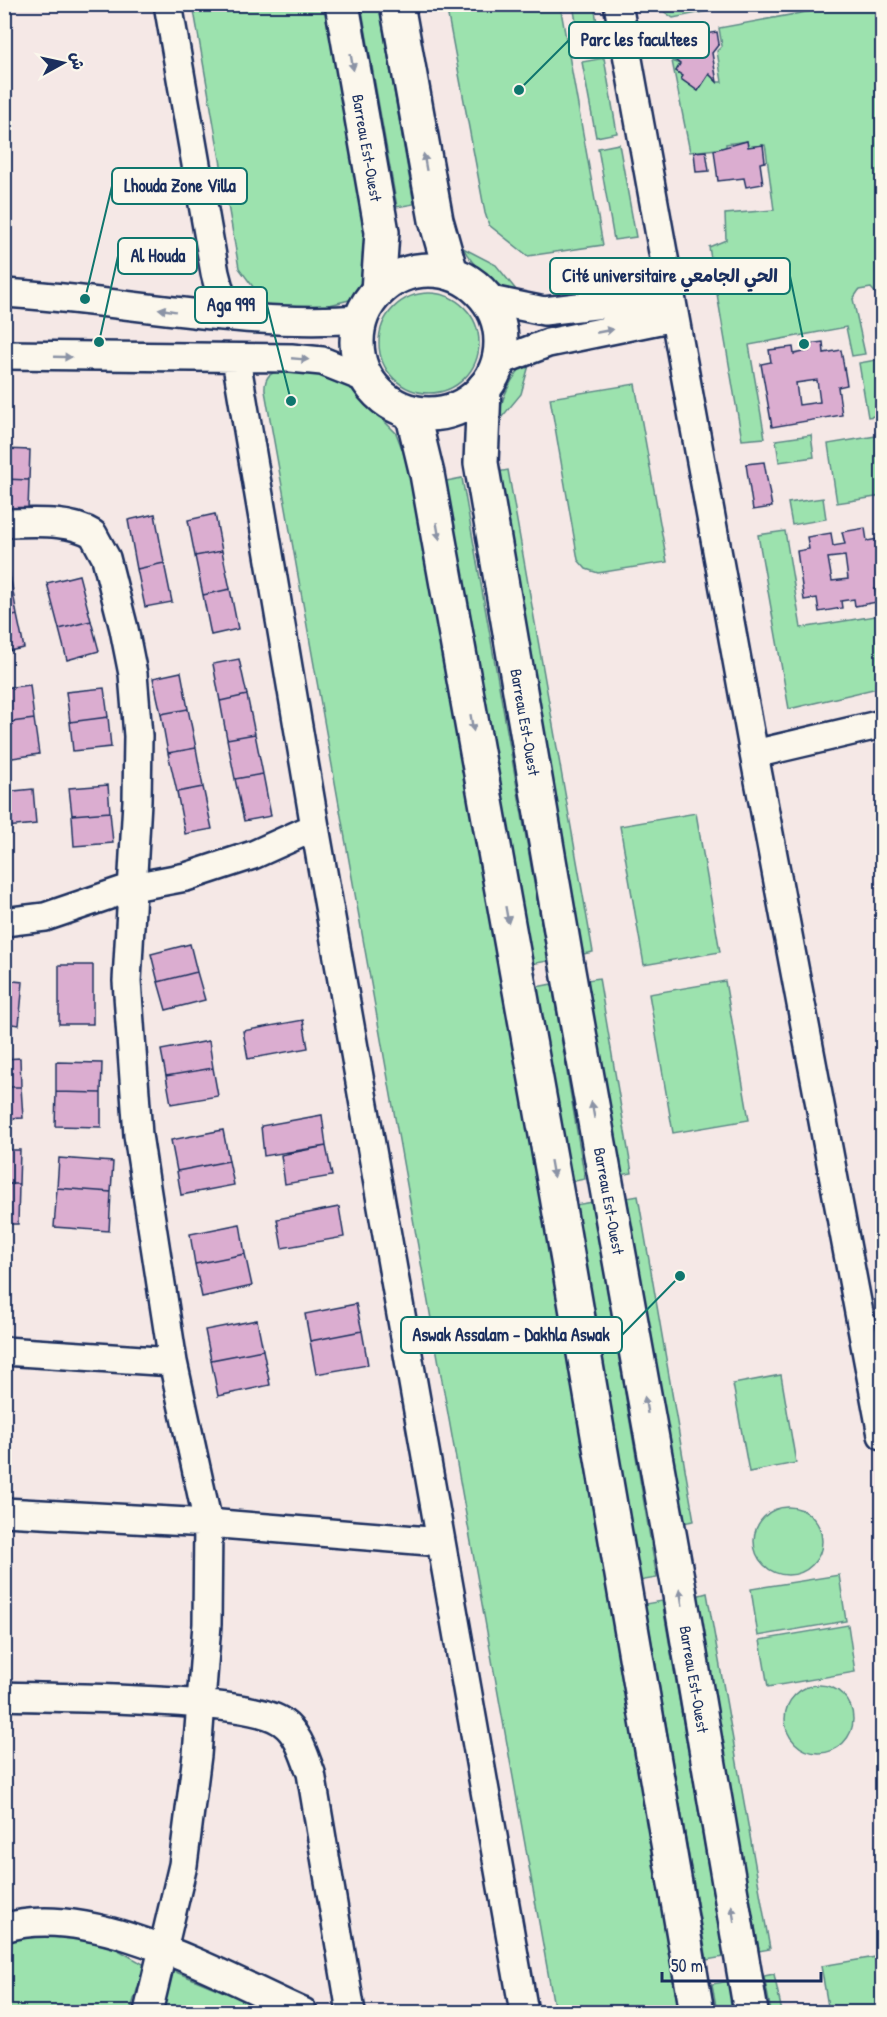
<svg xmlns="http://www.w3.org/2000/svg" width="887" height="2017" font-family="'Patrick Hand','Playpen Sans Arabic',sans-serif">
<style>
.green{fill:#9ce2ae;stroke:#5c8886;stroke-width:1.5}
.building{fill:#dbadd0;stroke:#1b2f5e;stroke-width:1.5;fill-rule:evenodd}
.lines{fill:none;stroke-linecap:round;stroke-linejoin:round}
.minor-casing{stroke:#1b2f5e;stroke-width:32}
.major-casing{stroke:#1b2f5e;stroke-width:38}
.minor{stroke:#fbf7ec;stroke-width:27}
.major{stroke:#fbf7ec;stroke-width:33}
.oneway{fill:#8b93a5}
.labels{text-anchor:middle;stroke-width:4.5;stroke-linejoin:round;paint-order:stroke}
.street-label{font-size:16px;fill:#1b2f5e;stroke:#fbf7ec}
.leader{fill:none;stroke:#0f766e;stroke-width:2}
.callout-dot{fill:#0f766e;stroke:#fbf7ec;stroke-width:2}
.callout{fill:#fbf7ec;stroke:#0f766e;stroke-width:2}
.callout-label{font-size:18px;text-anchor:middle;font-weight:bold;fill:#1b2f5e}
</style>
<rect width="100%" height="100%" fill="#f5e8e6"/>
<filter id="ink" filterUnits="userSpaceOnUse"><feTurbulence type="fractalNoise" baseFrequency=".0167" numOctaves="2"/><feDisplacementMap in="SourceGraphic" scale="12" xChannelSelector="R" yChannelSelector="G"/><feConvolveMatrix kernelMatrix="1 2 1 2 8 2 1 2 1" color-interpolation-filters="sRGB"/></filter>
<g filter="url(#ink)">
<path class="green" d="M193 5H328L363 204 367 270 353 299 310 310 268 307 239 268Z
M361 5H379L414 204 397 207Z
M446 5H560L603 245 528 256 489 225 485 213Z
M573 5H594L601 46 581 50Z
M661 5H707L708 11 673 18 662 10Z
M844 5H882V350L880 351C879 343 876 333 877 325 878 307 887 305 871 288L859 290 853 299 865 354 852 356 846 327 749 345 765 438 742 440 709 247 726 240 725 214 774 210 766 150 765 145 748 147 747 141 726 144V148L690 152 672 61 680 64 676 71 683 76 681 79 698 91 709 74 717 82H722L717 51 722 46 719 28Z
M604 58 617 133 596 137 582 62Z
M619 144 636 237 614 240 598 148Z
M463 248 496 265 521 296C497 286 476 271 463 248Z
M379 343a50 50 0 1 1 100 0a50 50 0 1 1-100 0Z
M531 358 521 394 497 423C501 398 511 375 531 358Z
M882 359V415L868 417 859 363Z
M285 368 325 372 339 379 355 392 396 433 414 480 542 1205 679 2012H555L265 391C264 375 271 373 285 368Z
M635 384 667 562 598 573 586 569 578 560 550 398Z
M811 435 814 457 779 462 776 440Z
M882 435V496L837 503 828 444Z
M508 470 593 952 583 954 497 472Z
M462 478 548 961 531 964 446 481Z
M823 498 826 519 792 525 788 503Z
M785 531 801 628 882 615V687L789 709 758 535Z
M696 813 720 952 644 965 620 826Z
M599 978 632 1173 621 1175 587 980Z
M725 981 749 1120 673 1133 649 994Z
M552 984 585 1179 569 1182 536 987Z
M638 1196 694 1521 683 1523 627 1198Z
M592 1202 657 1578 639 1581 575 1205Z
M781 1375 796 1463 749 1472 733 1384Z
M754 1541a34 34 0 1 1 68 0a34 34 0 1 1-68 0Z
M839 1575 846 1621 758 1636 751 1589Z
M707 1593 770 1949 759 1951 696 1596Z
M662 1601 724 1957 707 1960 645 1604Z
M848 1625 855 1672 768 1687 760 1640Z
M785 1719a34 34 0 1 1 68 0a34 34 0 1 1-68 0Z
M67 1932 115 1948 145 1965 130 2012H5V1940L23 1935Z
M882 1956V2012H829L821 1966Z
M171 1970 273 2012H158Z
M774 1974 782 2012H771L764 1976Z
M730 1981 735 2012H717L712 1984Z"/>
<path class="building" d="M717 32 719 44 712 53 717 82 709 74 698 91 681 79 683 76 676 71 680 64 675 60 686 44 697 52 706 43 704 34Z
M747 141 748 147 763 145 765 162 760 163 763 184 746 187 744 178 718 181 714 150Z
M706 151 709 171 696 172 694 152Z
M823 342 824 353 841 350 847 385 838 387 842 415 772 427 761 364 771 362 769 350 793 347 794 354 809 351 808 344ZM817 380 820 402 799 405 796 383Z
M4 449 30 450 29 480 4 479Z
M764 462 772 507 753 510 746 464Z
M4 479 29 480 28 510 4 509Z
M155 514 164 563 137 569 128 520Z
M215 514 222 551 195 556 188 520Z
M865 528 867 541 879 539 882 588 875 589 877 602 855 606 854 599 841 601 842 608 819 612 817 598 804 600 797 551 809 549 807 537 831 533 833 546 845 544 842 532ZM845 556 848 579 832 581 828 558Z
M222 551 230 589 203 595 195 556Z
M164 563 172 602 145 607 137 569Z
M9 569 17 615 4 618V570Z
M79 575 91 621 59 629 47 583Z
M230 589 238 629 211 635 203 595Z
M17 615 24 648 4 652V618Z
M91 621 99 651 67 660 59 629Z
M239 659 247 695 220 701 213 664Z
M181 672 188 709 161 714 153 678Z
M30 685 34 719 4 723V688Z
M104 688 108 717 70 722 66 692Z
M247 695 255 734 227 739 220 701Z
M188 709 196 748 168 753 161 714Z
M108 717 111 747 73 751 70 722Z
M34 719 39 754 6 759 4 723Z
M255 734 263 774 235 779 227 739Z
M196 748 203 787 177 792 168 753Z
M263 774 271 816 244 821 235 779Z
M108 785 110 812 72 815 69 788Z
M203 787 212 829 185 834 177 792Z
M33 789 36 824 6 827 4 792Z
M110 812 113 843 74 846 72 815Z
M190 944 197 972 158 982 151 954Z
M59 965H93V1024H59Z
M197 972 205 1000 166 1010 158 982Z
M4 980 23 982 19 1025 4 1023Z
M303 1020 308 1048 248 1059 243 1031Z
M209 1041 213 1068 166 1076 161 1050Z
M20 1058 21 1087H4V1059Z
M56 1062 102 1063 101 1093 56 1092Z
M213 1068 218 1096 171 1104 166 1076Z
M4 1087H21L23 1118 4 1119Z
M56 1092 101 1093V1127L55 1126Z
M322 1115 326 1146 264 1156 261 1126Z
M223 1130 229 1161 177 1171 171 1140Z
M326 1146 332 1176 285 1184 281 1155Z
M4 1150H20L19 1184H4Z
M59 1158 113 1162 111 1192 57 1188Z
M229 1161 234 1185 181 1195 177 1171Z
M4 1184H19L18 1224H4Z
M57 1188 111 1192 109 1231 54 1227Z
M339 1207 344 1237 282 1248 277 1219Z
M240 1224 245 1254 195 1264 190 1234Z
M245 1254 252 1286 202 1297 195 1264Z
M356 1304 362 1331 310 1341 305 1314Z
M257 1320 263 1350 211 1360 205 1330Z
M362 1331 368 1365 316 1374 310 1341Z
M263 1350 270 1385 218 1396 211 1360Z"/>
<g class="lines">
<defs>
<path id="minor" d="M168 4 215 273 226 315
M618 4 754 754 882 1435
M4 293C123 300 242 328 361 319
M486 299 544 311 671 296
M4 355 291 358 322 361 367 379
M236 359 315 827 524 2012
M498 362 548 343 674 317
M4 523C33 523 68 519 93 534L106 558 124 629 133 674 138 736 137 801 127 981 138 1135 173 1362 208 1523 207 1624 197 1755 183 1865 148 2012
M754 754 882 724
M4 922 45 917 133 887 186 877 253 855 315 827
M4 1351 173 1362
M4 1512 208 1523 441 1542
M4 1696C56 1698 250 1697 282 1722 299 1734 304 1755 311 1773L351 2012
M4 1928C90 1900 224 1977 303 2012"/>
<g id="major">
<path id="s1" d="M342 4 382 232 378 291"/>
<path d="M397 4 436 220 451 273"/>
<circle cx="429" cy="342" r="72"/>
<path id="s2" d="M484 388 481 463 568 971 679 1589 751 2012"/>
<path d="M412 412 427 474 557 1196 697 2012"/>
</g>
</defs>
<use href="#minor" class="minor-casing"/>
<use href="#major" class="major-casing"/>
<use href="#minor" class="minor"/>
<use href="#major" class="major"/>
</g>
<defs><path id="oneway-solid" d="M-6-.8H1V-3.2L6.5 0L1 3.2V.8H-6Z" transform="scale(1.5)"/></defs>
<g class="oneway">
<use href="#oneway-solid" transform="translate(352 62) rotate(80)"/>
<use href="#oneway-solid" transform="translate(425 162) rotate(-100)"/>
<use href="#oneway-solid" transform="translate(167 310) rotate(-171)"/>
<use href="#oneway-solid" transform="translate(605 331) rotate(-11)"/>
<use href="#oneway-solid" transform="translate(63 357) rotate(2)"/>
<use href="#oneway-solid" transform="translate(300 359) rotate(5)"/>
<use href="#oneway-solid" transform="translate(438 531) rotate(80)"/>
<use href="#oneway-solid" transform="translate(472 723) rotate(80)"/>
<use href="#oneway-solid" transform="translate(507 915) rotate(80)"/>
<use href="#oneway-solid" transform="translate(593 1110) rotate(-100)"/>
<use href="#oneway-solid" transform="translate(552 1169) rotate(80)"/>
<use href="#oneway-solid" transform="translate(646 1405) rotate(-100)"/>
<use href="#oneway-solid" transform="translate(681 1597) rotate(-99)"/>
<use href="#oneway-solid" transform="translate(733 1914) rotate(-99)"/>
</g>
</g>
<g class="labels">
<g class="street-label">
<text dy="6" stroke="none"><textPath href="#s1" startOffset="146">Barreau Est-Ouest</textPath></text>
<text dy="6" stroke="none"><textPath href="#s2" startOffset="338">Barreau Est-Ouest</textPath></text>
<text dy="6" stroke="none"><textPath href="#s2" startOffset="824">Barreau Est-Ouest</textPath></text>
<text dy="6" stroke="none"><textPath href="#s2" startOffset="1310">Barreau Est-Ouest</textPath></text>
</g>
</g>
<path class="leader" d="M519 90L569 40M85 299L112 186M99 342L118 256M804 344L790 276M291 401L267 305M680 1276L622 1335"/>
<g class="callout-dot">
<circle cx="519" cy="90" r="6"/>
<circle cx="85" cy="299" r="6"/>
<circle cx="99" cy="342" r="6"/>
<circle cx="804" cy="344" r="6"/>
<circle cx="291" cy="401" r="6"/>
<circle cx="680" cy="1276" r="6"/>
</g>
<g class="callout">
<rect x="569" y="22" width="140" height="36" rx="6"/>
<rect x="112" y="168" width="135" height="36" rx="6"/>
<rect x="118" y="238" width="79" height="36" rx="6"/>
<rect x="550" y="258" width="240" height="36" rx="6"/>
<rect x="195" y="287" width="72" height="36" rx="6"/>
<rect x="401" y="1317" width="221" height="36" rx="6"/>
</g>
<g class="callout-label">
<text x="639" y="46">Parc les facultees</text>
<text x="180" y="192">Lhouda Zone Villa</text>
<text x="158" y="262">Al Houda</text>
<text x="670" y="282">Cité universitaire الحي الجامعي</text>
<text x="231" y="311">Aga 999</text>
<text x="511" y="1341">Aswak Assalam - Dakhla Aswak</text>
</g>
<rect width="887" height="2017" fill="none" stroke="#fbf7ec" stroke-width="24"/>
<rect x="12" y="12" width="863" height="1993" fill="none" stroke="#1b2f5e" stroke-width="2" filter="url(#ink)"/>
<g transform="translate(63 63) rotate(82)" stroke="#fbf7ec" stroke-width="4.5" paint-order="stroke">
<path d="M0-4.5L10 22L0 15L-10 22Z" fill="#1b2f5e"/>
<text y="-9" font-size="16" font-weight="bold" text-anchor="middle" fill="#1b2f5e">ش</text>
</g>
<path d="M662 1972v9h159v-9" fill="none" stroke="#1b2f5e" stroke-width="3"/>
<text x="671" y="1972" font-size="18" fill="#1b2f5e" stroke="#fbf7ec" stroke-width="4.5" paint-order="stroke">50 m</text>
</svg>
